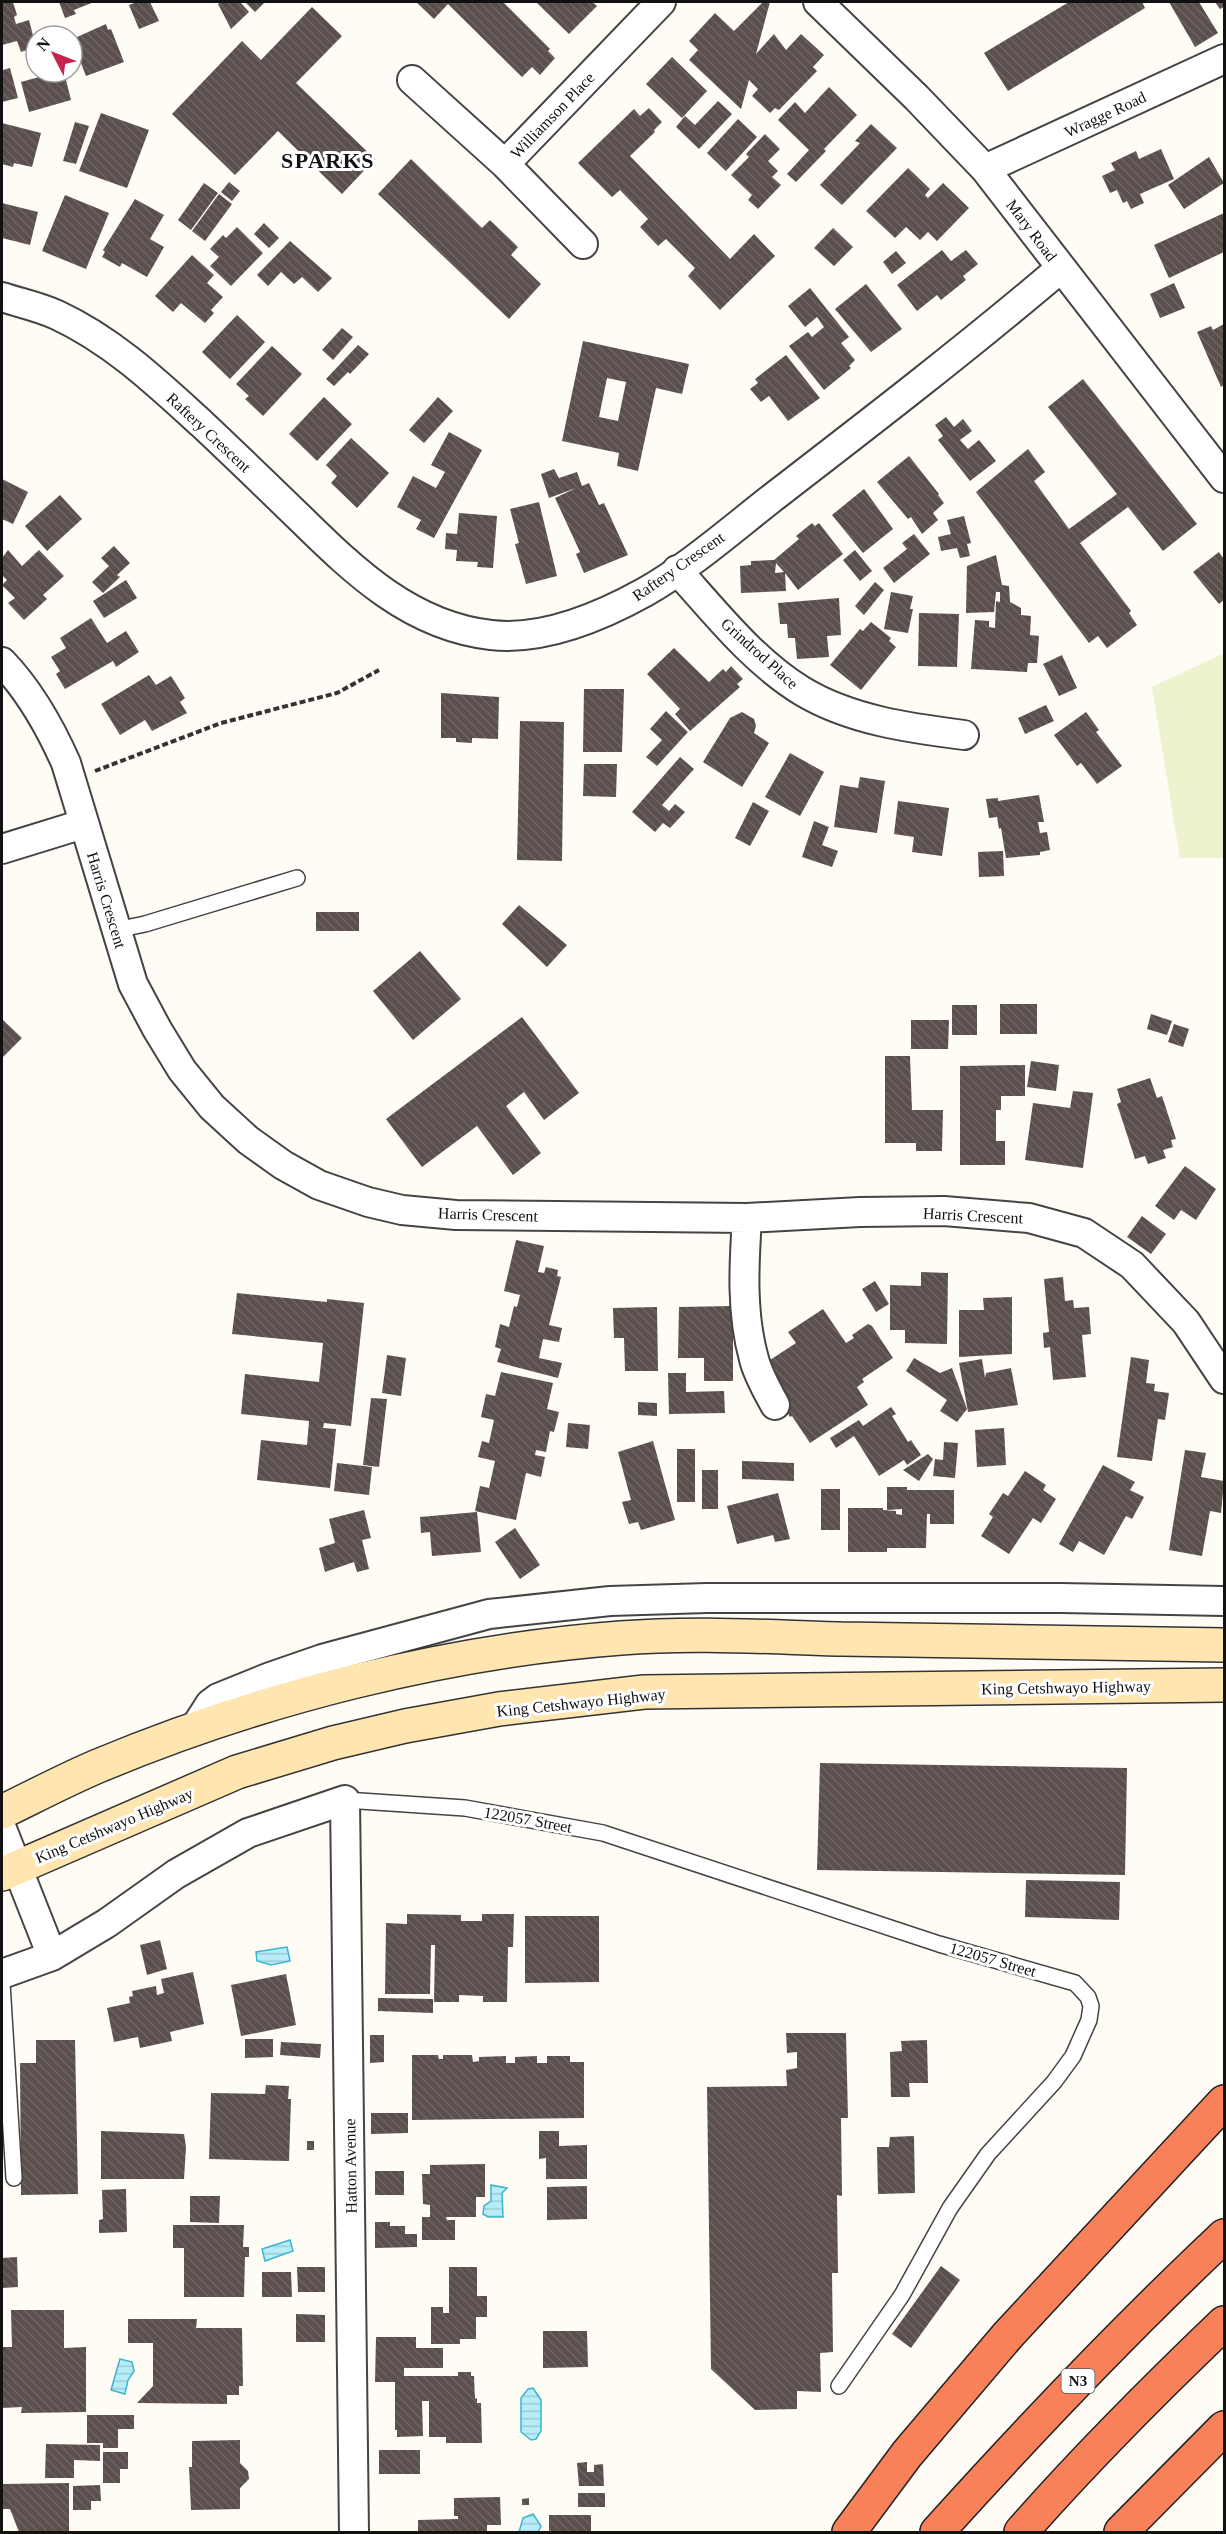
<svg xmlns="http://www.w3.org/2000/svg" width="1226" height="2534" font-family="'Times New Roman',serif">
<style>
.pitch{fill:#edf3ce}
.water{fill:url(#water-rules);stroke:#3cb5d1;stroke-width:1.5}
.building{fill:url(#building-back-hatch);fill-rule:evenodd}
.lines{fill:none;stroke-linecap:round;stroke-linejoin:round}
.lane-casing{stroke:#444;stroke-width:18}
.street-casing{stroke:#444;stroke-width:32}
.secondary-casing{stroke:#333;stroke-width:36}
.highway-casing{stroke:#222;stroke-width:36}
.path{stroke:#333;stroke-width:4;stroke-dasharray:6 3;stroke-linecap:butt}
.lane{stroke:#fff;stroke-width:15}
.street{stroke:#fff;stroke-width:28}
.secondary{stroke:#ffe6b0;stroke-width:33}
.highway{stroke:#f8815a;stroke-width:33}
.labels{text-anchor:middle;stroke-width:6;stroke-linejoin:round;paint-order:stroke}
.shield{fill:#fff;stroke:#585858;stroke-width:1.5}
.shield-label{font-size:15px;font-weight:bold;fill:#111}
.street-label{font-size:16px;fill:#111;stroke:#fff}
.district-label{font-size:22px;font-weight:bold;letter-spacing:1.5px;fill:#111;stroke:#fff}
</style>
<defs>
<pattern id="water-rules" width="6" height="5" patternUnits="userSpaceOnUse" patternTransform="scale(1.5)"><rect width="6" height="5" fill="#b7edf8"/><path d="M0 2.5h6" fill="none" stroke="#9ccad4"/></pattern>
<pattern id="building-back-hatch" width="6" height="6" patternUnits="userSpaceOnUse" patternTransform="scale(1.5)"><rect width="6" height="6" fill="#5a4f4d"/><path d="M-1 5l2 2M0 0l6 6M5-1l2 2" fill="none" stroke="#6d6462"/></pattern>
</defs>
<rect width="100%" height="100%" fill="#fffbf5"/>
<path class="pitch" d="M1224 653V858H1180L1152 687Z"/>
<path class="water" d="M287 1947 290 1961 271 1965 257 1961 256 1952Z
M491 2185 507 2188 502 2193 503 2217H488L483 2214 484 2206 491 2201Z
M290 2240 293 2251 265 2261 262 2249Z
M120 2359 132 2362 134 2371 128 2380 125 2394 111 2390Z
M533 2388 541 2400V2431L536 2439 531 2440 521 2432V2398L528 2389Z
M533 2514 541 2526 538 2532H519L523 2518Z"/>
<path class="building" d="M2 2H13L17 15 14 17 16 24 29 20 36 47 21 52 17 41 2 45Z
M59 2H94L74 10 76 14 65 18Z
M137 2H150L159 21 139 29 129 5Z
M220 2H240L249 12 231 29 218 4Z
M245 2H265L255 12Z
M416 2H503L550 49 548 51 555 58 540 75 532 67 522 77 448 4 434 19Z
M536 2H592L597 6 569 34Z
M763 2H770L756 54 774 34 786 50 801 34 824 55 813 67 817 71 779 110 775 108 770 113 752 96 758 89 749 80 741 109 689 60 698 50 689 41 715 13 734 31Z
M1069 2H1142L1145 8 1008 91 984 53Z
M1169 2H1199L1218 33 1195 47Z
M1215 2H1224V7L1220 9Z
M312 7 342 36 296 83 375 159 342 194 278 131 235 175 172 114 242 41 261 60Z
M106 24 108 30 111 29 124 62 86 76 74 45 78 42 77 37Z
M672 57 707 91 682 118 646 84Z
M2 66 3 70 10 68 18 98 2 102Z
M38 72H64L71 100 29 112 21 82 39 77Z
M829 87 857 115 824 149 826 151 796 182 787 174 809 150 778 120 795 102 805 113Z
M718 101 732 114 699 149 676 127 685 116 695 125Z
M649 108 662 122 654 130 655 132 630 156 730 259 754 234 775 256 720 310 688 276 695 268 666 239 658 246 640 227 648 219 620 190 612 197 578 163 634 109 640 116Z
M101 113 149 130 127 188 79 171Z
M738 119 757 137 726 171 707 153Z
M75 122 89 126 76 164 63 161Z
M2 123 41 133 32 167 14 163 13 167 2 164Z
M871 124 897 148 842 205 820 185 860 143 855 141Z
M765 134 780 149 768 161 778 171 772 177 781 185 758 209 748 200 752 195 731 175 749 157 746 154Z
M1161 149 1174 179 1140 194 1144 203 1131 209 1127 201 1123 203 1117 190 1110 193 1102 176 1115 170 1111 163 1136 151 1139 159Z
M1209 157 1224 183 1184 209 1168 185Z
M411 159 482 228 490 220 518 247 511 255 541 284 509 319 378 194Z
M908 168 930 189 925 195 928 198 943 183 969 208 937 241 928 232 920 240 906 227 895 238 866 211Z
M229 182 240 191 232 201 221 192Z
M204 183 218 193 191 230 178 220Z
M219 194 232 204 205 241 192 231Z
M65 195 109 213 86 269 42 251Z
M135 199 164 215 150 239 164 247 147 277 122 263 120 267 102 257 105 252 103 250Z
M2 203 38 212 30 245 2 238Z
M1224 213V252L1169 278 1154 245Z
M264 223 279 238 269 248 254 234Z
M237 227 263 253 231 286 210 266 219 257 210 249 223 235 226 238Z
M833 228 853 247 834 266 814 248Z
M290 241 332 278 318 292 302 277 294 284 281 272 268 286 257 275Z
M942 250 951 261 966 250 978 264 963 276 966 280 941 300 937 295 917 311 897 285Z
M896 251 906 263 892 274 883 262Z
M192 255 214 275 207 283 223 297 211 310 214 313 205 323 181 303 173 312 155 296Z
M1174 283 1185 308 1160 318 1150 294Z
M866 284 902 329 871 352 835 309Z
M810 288 849 337 841 343 855 360 849 366 851 368 824 390 789 346 808 332 812 337 824 327 817 317 805 327 788 306Z
M237 315 265 342 230 379 202 352Z
M1224 324V385L1221 387 1197 332 1211 326 1213 330Z
M342 328 353 337 333 360 322 350Z
M583 341 689 364 682 394 656 388 638 471 617 466 619 453 562 441ZM607 378 626 382 618 421 599 417Z
M358 345 369 354 350 374 348 372 334 386 326 379Z
M272 346 302 374 263 416 245 399 249 396 236 384Z
M786 355 820 398 788 421 769 396 761 402 750 389 758 383 755 379Z
M1083 379 1197 524 1163 551 1128 507 1080 543 1131 611 1129 613 1137 625 1107 648 1098 636 1089 643 976 492 1028 449 1045 472 1034 481 1069 529 1117 494 1048 407Z
M324 397 352 424 317 461 289 434Z
M438 397 453 411 424 443 409 430Z
M946 417 954 427 963 419 972 431 960 440 968 449 979 440 996 461 970 481 938 440 943 436 935 425Z
M449 432 482 450 434 538 416 529 421 520 397 507 413 476 436 488 445 472 431 465Z
M351 438 389 473 357 508 331 483 337 476 326 465Z
M909 456 939 494 938 495 944 503 933 513 938 520 922 534 911 517 908 519 877 482Z
M554 469 559 478 577 472 582 486 589 483 599 505 604 503 628 555 584 573 576 554 580 552 555 498 576 488 549 498 541 474Z
M2 479 28 492 13 524 2 519Z
M864 489 893 529 863 553 832 515Z
M60 495 82 519 47 551 25 526Z
M539 502 557 576 526 584 515 544 519 543 510 509Z
M459 513 497 516 493 568 477 567 478 562 456 561 457 550 445 549 446 533 457 534Z
M964 516 971 543 967 544 970 556 960 558 957 548 941 551 938 537 951 534 947 520Z
M812 523 815 526 819 523 843 554 798 590 785 573 786 591 741 593 740 566 751 565V561L774 560 799 539 796 536ZM776 563 784 572 775 573Z
M914 534 930 554 894 583 883 568 907 549 902 543Z
M114 546 130 563 117 575 120 577 103 593 92 582 109 566 101 558Z
M8 550 22 566 39 550 64 576 43 595 47 599 24 620 8 603 15 598 2 585 7 580 2 575V558Z
M855 550 872 571 860 581 843 560Z
M1219 552 1224 559V600L1219 604 1193 572Z
M996 555 1002 585 1009 586 1010 602 1021 608V615L1031 616 1030 635 1039 636 1037 663H1028L1027 672 971 669 975 620 989 621V627L995 628 996 601 1000 602V592H996L994 612 966 613 967 566Z
M126 580 137 598 104 618 93 601Z
M875 582 884 590 864 615 855 606Z
M891 592 913 596 910 609H913L908 633 884 629Z
M839 598 841 635 827 636 829 657 797 659 795 638H788L787 624H780L778 603Z
M919 613 959 614 957 667 918 666Z
M91 618 107 643 126 631 139 652 116 667 113 661 65 689 56 674 60 671 51 657 66 648 60 638Z
M871 622 891 638 889 641 896 647 861 690 830 665 860 629 863 631Z
M674 648 709 682 723 669 726 672 731 666 743 679 737 684 740 687 690 731 675 714 680 709 647 674Z
M1062 655 1077 688 1059 696 1043 664Z
M149 675 156 685 171 676 185 698 180 702 187 713 152 731 145 720 120 735 101 704Z
M584 689H624L622 752H583Z
M441 693 499 697 498 739 472 738V743L456 742V738H441Z
M1046 705 1054 721 1025 734 1018 718Z
M666 711 688 732 657 766 646 757 662 740 650 729Z
M742 712 754 719 756 726 754 733 769 743 742 787 703 762 730 718Z
M1086 712 1099 730 1096 732 1122 766 1097 784 1081 763 1077 766 1054 735Z
M520 721 564 722 562 861 517 860Z
M790 753 824 772 800 816 765 797Z
M680 757 694 769 662 805 669 811 675 804 685 812 670 828 663 823 655 832 632 812Z
M584 764H617L616 797 583 796Z
M860 777 885 781 877 833 834 827 840 785 858 788Z
M1039 795 1044 822H1038L1040 833 1047 832 1050 850 1040 852V855L1006 858 1001 828 999 829 997 817 989 818 986 799 998 798V801Z
M898 801 949 808 942 856 912 852 914 837 894 834Z
M753 802 769 811 750 846 735 838Z
M814 821 829 827 822 845 838 851 832 867 802 857Z
M1003 851 1004 876 979 877 978 852Z
M519 905 567 945 547 967 502 924Z
M316 912H359V931H316Z
M420 951 461 999 413 1040 373 991Z
M1000 1004H1037V1034H1000Z
M952 1005H977V1035H952Z
M1151 1014 1172 1021 1167 1035 1147 1029Z
M522 1017 579 1093 544 1120 524 1092 506 1106 541 1153 513 1175 477 1126 422 1167 386 1119Z
M2 1019 22 1038 2 1058Z
M911 1020H949L948 1049H911Z
M1174 1024 1189 1029 1183 1047 1168 1042Z
M885 1056H910L912 1110H943L942 1151H916V1143H885Z
M1031 1061 1059 1065 1056 1091 1027 1087Z
M1025 1065V1096H1001V1110H996V1141H1005V1165H960V1066Z
M1150 1078 1157 1098 1162 1096 1176 1139 1171 1140 1173 1147 1163 1150 1166 1158 1148 1164 1145 1156 1135 1159 1117 1104 1121 1102 1117 1089Z
M1073 1091 1093 1093 1083 1168 1025 1160 1033 1103 1070 1108Z
M1185 1166 1216 1189 1196 1220 1181 1210 1174 1220 1155 1206Z
M1142 1216 1166 1234 1151 1254 1127 1237Z
M516 1240 544 1246 538 1272 544 1273 546 1267 558 1270 557 1276 561 1277 549 1325 562 1328 559 1342 543 1339 539 1358 562 1363 558 1378 497 1362 501 1349 495 1347 500 1324 509 1327 514 1306 517 1307 520 1295 504 1291Z
M921 1272 948 1273 947 1344 905 1343V1330H890V1285L921 1286Z
M1063 1277 1065 1301 1073 1300 1074 1308 1089 1307 1091 1334 1082 1335 1086 1377 1053 1380 1050 1347 1044 1348 1043 1333 1049 1332 1044 1279Z
M875 1281 889 1304 876 1312 862 1289Z
M237 1293 327 1302V1299L364 1303 351 1426 324 1423 323 1428 336 1429 330 1488 257 1480 261 1440 307 1445 309 1421 241 1414 245 1374 319 1382 323 1343 232 1334Z
M1012 1297V1354L959 1357V1310H984L983 1298Z
M733 1306V1381H704V1358H678L679 1307Z
M657 1307 658 1371H625L624 1338H614L613 1308Z
M823 1309 846 1343 854 1338 852 1335 868 1324 872 1326 893 1358 862 1379 864 1382 857 1387 868 1405 810 1443 792 1416 790 1417 761 1366 796 1343 788 1332Z
M387 1355 406 1358 401 1396 382 1393Z
M1131 1357 1149 1360 1146 1383 1155 1384 1154 1391 1169 1393 1165 1420 1158 1419 1152 1461 1117 1457Z
M914 1358 940 1373 952 1368 967 1409 957 1422 940 1411 947 1400 906 1371Z
M982 1359 985 1378 986 1373 1011 1368 1018 1405 968 1412 959 1363Z
M501 1372 553 1383 547 1409 559 1412 554 1432 550 1431 546 1452 536 1450 535 1455 545 1457 541 1477 526 1473 516 1520 475 1511 480 1486 489 1488 495 1461 478 1457 482 1441 489 1443 494 1420 481 1417 486 1394 495 1396Z
M668 1373H686V1392L724 1391 725 1413 669 1414Z
M371 1398 387 1399 379 1467 363 1465Z
M638 1402 657 1403V1416L638 1415Z
M891 1407 896 1414 892 1416 908 1442 911 1440 921 1455 907 1465 904 1460 879 1476 854 1436 836 1448 830 1438 859 1420 863 1426Z
M568 1423 590 1425 588 1449 566 1447Z
M1004 1428 1006 1465 977 1467 975 1430Z
M653 1441 675 1520 641 1530 638 1522 629 1524 622 1502 631 1500 618 1452Z
M944 1442 958 1443 955 1478 933 1476 935 1459 943 1460Z
M677 1449H695V1502H677Z
M1185 1450 1206 1453 1201 1477 1224 1481 1221 1513 1210 1511 1202 1556 1169 1550Z
M928 1454 933 1459 919 1481 903 1470Z
M742 1461 794 1463V1481L742 1479Z
M337 1463 372 1467 369 1495 334 1491Z
M1103 1465 1135 1482 1130 1490 1144 1497 1132 1519 1126 1516 1104 1555 1079 1541 1073 1552 1059 1544Z
M702 1470H718V1509H702Z
M1025 1471 1046 1485 1043 1490 1056 1499 1041 1523 1033 1518 1009 1554 981 1536 993 1517 989 1514 1003 1493 1008 1496Z
M887 1487H907V1490H954V1524H930V1514H927L926 1548H887V1552H848V1508H883V1510L896 1511V1514L902 1515V1509L887 1510Z
M821 1489H840V1530H821Z
M778 1493 790 1539 775 1542 773 1535 737 1544 727 1506Z
M364 1510 371 1538 362 1540 369 1569 357 1572 354 1562 325 1572 319 1548 335 1543 329 1519Z
M477 1512 481 1552 432 1556 430 1532 421 1533 420 1517Z
M515 1528 540 1565 520 1579 495 1542Z
M820 1763 1127 1768 1125 1875 817 1870Z
M1026 1880 1120 1882 1119 1920 1025 1917Z
M407 1914 461 1915V1921H482V1914H514L513 1947H508L507 2002H483V1996L459 1995V2002H434L435 1945H431L430 1994H385L386 1923 407 1924Z
M525 1916H599V1982L525 1983Z
M160 1940 167 1969 147 1975 140 1945Z
M193 1972 204 2024 170 2032 172 2041 140 2048 138 2037 114 2042 107 2008 130 2003 129 1997 133 1996 132 1991 156 1986 157 1995 164 1993 161 1979Z
M286 1974 296 2025 241 2036 231 1985Z
M378 1998 433 1999V2013L378 2011Z
M786 2033H846L848 2118H841L842 2196 837 2195 838 2273H832L833 2352 820 2353 821 2392 797 2391V2409L755 2410 711 2369 707 2087 787 2086 786 2070 797 2068V2052L787 2053Z
M370 2035H384V2062L370 2063Z
M245 2039H273V2057L245 2058Z
M36 2040H75L78 2194 21 2195 20 2063H36Z
M927 2040 928 2083H909L910 2097H891L890 2052 902 2051 901 2041Z
M281 2042 321 2044 320 2058 280 2055Z
M412 2055H438L439 2059H443V2055H472L473 2062 479 2061V2057L506 2056V2063H515V2057L537 2056V2063H547V2056H570V2062H584V2118L412 2120Z
M266 2085 289 2086 288 2099H291L289 2161 209 2159 211 2093 265 2094Z
M371 2113H408V2133L371 2134Z
M101 2131 184 2134 186 2147 184 2179H101Z
M539 2131H559V2146L587 2145V2179H546V2158L539 2159Z
M914 2136 915 2193 878 2194 877 2147H889L890 2137Z
M307 2141H314V2150H307Z
M485 2164V2197H476V2217H446L447 2220H455V2240H422V2217H430V2205L423 2204 422 2174H430V2165Z
M375 2171H404V2195H375Z
M587 2186V2219L547 2220V2187Z
M126 2189 127 2232 99 2233V2220L103 2219 102 2190Z
M190 2196H220L219 2223 190 2222Z
M375 2222H390V2226H405V2234H417V2247L375 2248Z
M173 2225H244L243 2247H249V2257H245L244 2297H184V2248H173Z
M17 2257 18 2287 2 2288V2258Z
M941 2266 960 2280 911 2348 892 2334Z
M297 2267H325V2292H298Z
M449 2267H477V2296H487V2317H476V2339H460V2344H431V2307H443V2313H449Z
M262 2272H291L292 2297H262Z
M11 2310H64V2348L86 2347V2412L21 2413 22 2407 2 2408V2347H12Z
M296 2314 325 2315V2342H296Z
M128 2319H197L196 2328H242L243 2386H239V2395H227V2404L137 2403 153 2386V2343H128Z
M543 2331H587L588 2367 543 2368Z
M376 2337H416V2348H443V2368H404V2376H458V2372H471V2376H474L475 2399 477 2398V2403H481L482 2443H446V2437H429V2401H422L423 2436 397 2437V2430H395V2382H375Z
M87 2415H134V2429H118V2448H103V2443H87Z
M240 2440V2463L248 2471 249 2479 240 2488V2509L191 2510 189 2467H192V2441Z
M46 2444 100 2445V2461L74 2460V2478H45Z
M379 2450H420V2474H379Z
M103 2452H128V2469H120V2483H103Z
M587 2462V2472H594V2465L603 2464 604 2486H579L577 2463Z
M69 2483V2532H19L10 2509H2V2484Z
M100 2485 101 2501H91V2510H73V2486Z
M578 2493H605V2507H578Z
M500 2497 501 2525H487V2532H418V2520L458 2519V2516H454V2498Z
M529 2498V2505H522V2499Z
M549 2515H591V2532H549Z"/>
<g class="lines">
<defs>
<path id="lane" d="M116 930 145 924 297 878
M345 1800 465 1808 603 1833 939 1944 1075 1983 1088 1997 1091 2006 1089 2020 1073 2056 1054 2082 988 2154 950 2208 902 2295 839 2386
M2 1983 14 2178"/>
<path id="street" d="M818 2 917 98 985 169 1224 478
M412 80 505 164 661 2
M505 164 583 244
M985 169 1224 59
M2 297C20 303 40 307 57 315 113 341 157 383 202 424 235 455 268 487 301 519 355 572 411 626 491 635 543 641 600 617 645 592 688 568 736 526 776 495 872 421 968 347 1061 268
M677 570C715 612 753 661 802 691 850 720 909 728 964 735
M2 662C29 690 50 727 66 763L133 984 157 1029 182 1070 212 1107 248 1140 283 1165 319 1185 368 1202 402 1210 456 1215 747 1218 860 1212 944 1211 1029 1218 1084 1233 1132 1265 1186 1322 1224 1379
M2 849 83 824
M747 1218C744 1264 741 1313 754 1359 758 1375 767 1390 775 1405
M194 1729 210 1704 218 1698 270 1677 322 1659 489 1614 610 1601 707 1598H1061L1224 1601
M2 1829 52 1956
M2 1974 52 1956 107 1923 176 1874 248 1833 345 1800 354 2532"/>
<path id="secondary" d="M2 1812C33 1797 65 1780 98 1766 260 1698 446 1651 621 1638 694 1632 768 1637 841 1639 969 1641 1097 1643 1224 1645
M2 1874 237 1772 333 1743 405 1726 499 1709 644 1692 1224 1685"/>
<path id="highway" d="M849 2532 907 2454 1008 2335 1224 2102
M937 2532C1029 2430 1124 2330 1224 2236
M1021 2532C1085 2459 1154 2390 1224 2323
M1121 2532 1224 2428"/>
</defs>
<use href="#lane" class="lane-casing"/>
<use href="#street" class="street-casing"/>
<use href="#secondary" class="secondary-casing"/>
<use href="#highway" class="highway-casing"/>
<path class="path" d="M95 771 221 723 337 693 379 670"/>
<use href="#lane" class="lane"/>
<use href="#street" class="street"/>
<use href="#secondary" class="secondary"/>
<use href="#highway" class="highway"/>
</g>
<g class="labels">
<rect class="shield" x="1061.5" y="2369" width="33" height="24" rx="4.5"/>
<g class="shield-label">
<text x="1078" y="2386">N3</text>
</g>
<g class="street-label">
<text transform="translate(1105 114) rotate(-25)" y="6">Wragge Road</text>
<text transform="translate(552 115) rotate(-46)" y="6">Williamson Place</text>
<text transform="translate(1032 230) rotate(53)" y="6">Mary Road</text>
<text transform="translate(209 432) rotate(43)" y="6">Raftery Crescent</text>
<text transform="translate(678 566) rotate(-35)" y="6">Raftery Crescent</text>
<text transform="translate(760 653) rotate(42)" y="6">Grindrod Place</text>
<text transform="translate(107 900) rotate(73)" y="6">Harris Crescent</text>
<text transform="translate(488 1214) rotate(2)" y="6">Harris Crescent</text>
<text transform="translate(973 1215) rotate(3)" y="6">Harris Crescent</text>
<text transform="translate(1066 1687) rotate(-1)" y="6">King Cetshwayo Highway</text>
<text transform="translate(581 1702) rotate(-6)" y="6">King Cetshwayo Highway</text>
<text transform="translate(528 1819) rotate(10)" y="6">122057 Street</text>
<text transform="translate(114 1825) rotate(-23)" y="6">King Cetshwayo Highway</text>
<text transform="translate(993 1959) rotate(16)" y="6">122057 Street</text>
<text transform="translate(350 2166) rotate(-91)" y="6">Hatton Avenue</text>
</g>
<g class="district-label">
<text x="328" y="168">SPARKS</text>
</g>
</g>
<rect width="1226" height="2534" fill="none" stroke="#111111" stroke-width="6"/>
<g transform="translate(54 54) rotate(312)"><circle r="28" fill="#ffffff" stroke="#a0a0a0" stroke-width="1.5"/>
<path d="M0-4.5L10 22L0 15L-10 22Z" fill="#c6234d"/>
<text y="-9" font-size="16" font-weight="bold" text-anchor="middle" fill="#111111">N</text>
</g>
</svg>
